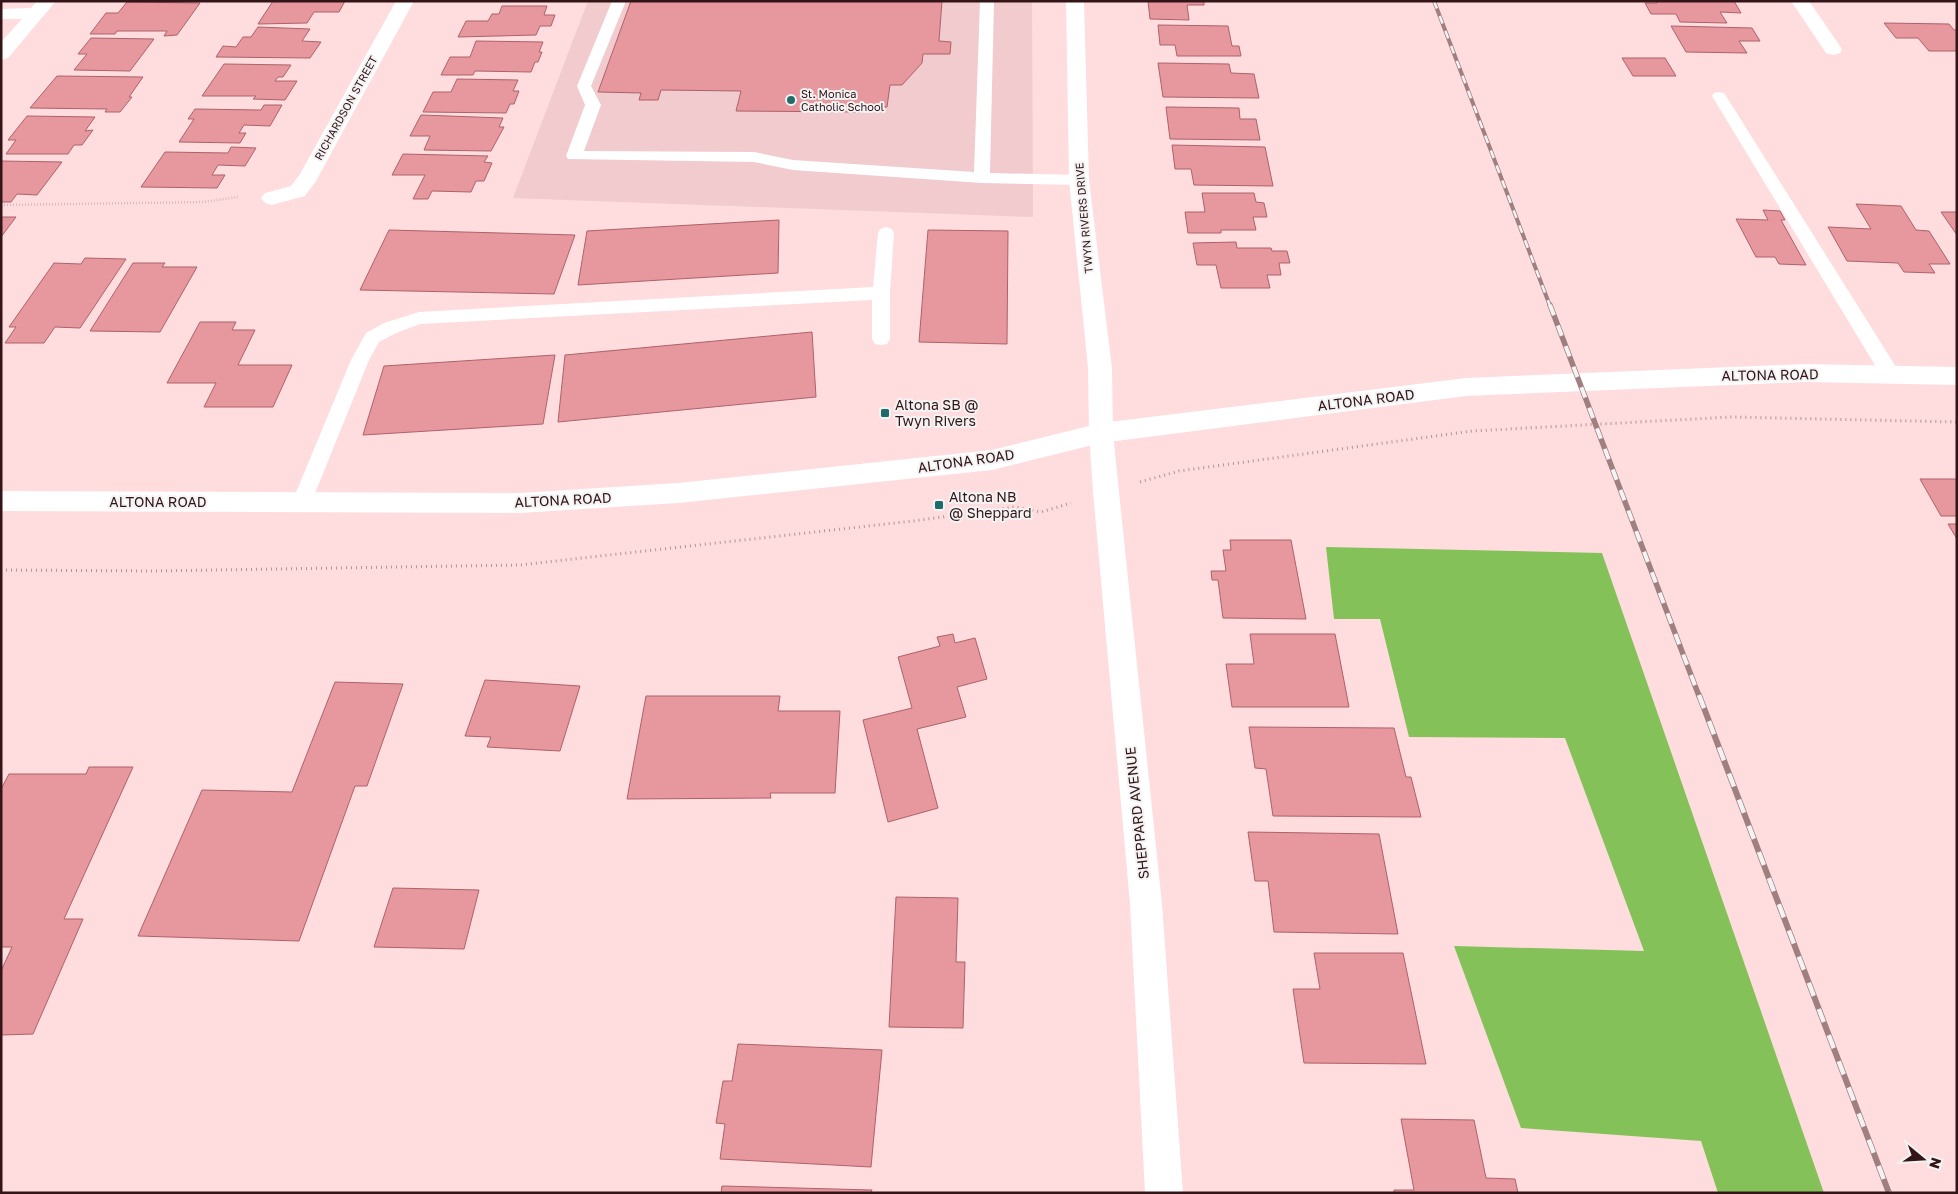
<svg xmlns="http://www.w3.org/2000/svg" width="1958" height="1194" font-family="'Golos Text',sans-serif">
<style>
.built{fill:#f1cbcd}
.forest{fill:#84c259}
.building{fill:#e7979e;stroke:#ad6269}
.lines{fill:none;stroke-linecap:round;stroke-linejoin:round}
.path-far1{stroke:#b49395;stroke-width:2.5;stroke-dasharray:0.5 2.5;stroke-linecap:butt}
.path{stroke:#b49395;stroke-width:3;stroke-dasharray:1 4;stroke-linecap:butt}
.service{fill:#fff;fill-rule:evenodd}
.minor{fill:#fff;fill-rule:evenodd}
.tertiary{fill:#fff;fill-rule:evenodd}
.secondary{fill:#fff;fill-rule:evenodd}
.rail-far2-casing{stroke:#a07f81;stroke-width:4}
.rail-far1-casing{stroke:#a07f81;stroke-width:5.5}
.rail-casing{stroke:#a07f81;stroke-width:6}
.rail-far2{stroke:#f3f3f3;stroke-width:2.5;stroke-dasharray:8;stroke-linecap:butt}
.rail-far1{stroke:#f3f3f3;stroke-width:4;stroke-dasharray:11;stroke-linecap:butt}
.rail{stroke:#f3f3f3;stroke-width:4.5;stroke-dasharray:14;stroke-linecap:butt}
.poi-dot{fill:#206c6b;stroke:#f3f3f3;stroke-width:2}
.labels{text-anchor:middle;stroke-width:4;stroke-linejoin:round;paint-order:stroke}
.far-poi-label{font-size:11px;fill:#331518;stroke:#f3f3f3;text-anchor:start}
.far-street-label{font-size:11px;fill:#331518;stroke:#f3f3f3}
.street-label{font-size:14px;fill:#331518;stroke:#f3f3f3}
.poi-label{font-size:14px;fill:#331518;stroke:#f3f3f3;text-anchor:start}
</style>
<rect width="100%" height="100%" fill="#ffdcde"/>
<path class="built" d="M588 1H1032L1033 217 513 198Z"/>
<path class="forest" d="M1326 547 1602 553 1824 1193H1718L1701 1141 1521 1128 1454 946 1644 951 1565 738 1409 737 1380 619H1334Z"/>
<path class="building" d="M273 1H345L339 12H314L307 23 258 24Z
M631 1H942L939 41 951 42 950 54H923L922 63 902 85H890L887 107H861V112L736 111 741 91 661 90 658 100H639L641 93 598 92Z
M1148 1H1204V5H1187L1189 20 1150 19Z
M1656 1H1734L1741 13 1720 12 1727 23 1680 22 1676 14H1651L1645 3H1657Z
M127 2 200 3 177 35 164 36 167 31H117L115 34H90L106 13H118Z
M502 6H547L544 15H555L551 26H540L536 35 458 37 466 21H488L492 14H499Z
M1884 23 1949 24 1954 30H1957V51H1929L1918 38H1896Z
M1158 25 1228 26 1232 46H1239L1241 56H1177L1175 45H1160Z
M1671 26 1752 28 1760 41H1739L1747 53 1686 52Z
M258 27 310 29 302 41 321 42 310 58 216 57 223 46 236 47 243 37H251Z
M91 38 154 39 130 71 74 70 87 54H78Z
M476 41 543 42 539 52H542L538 62H535L531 72 475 71 473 75H441L450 57H470Z
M1622 58H1665L1676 76H1633Z
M1158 63 1229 64 1231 73 1254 74 1259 98 1163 97Z
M224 64 291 65 283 77H278L275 81H297L285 100 253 99 256 96H202Z
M57 76 143 77 129 97H132L120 112H105L107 109 30 108Z
M457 79 518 80 513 91H519L514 104H510L506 113 423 112 433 92H451Z
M264 105H282L270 126 244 125 239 133H246L240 143 179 142 194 119H188L195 109 261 110Z
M1166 107 1239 108 1240 119H1256L1260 140 1170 139Z
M421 115 503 118 499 127H504L491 151 424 150 430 136H410Z
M27 116 95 117 85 131 93 130 82 145H74L68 154H6L16 140H8Z
M1172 145 1265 147 1273 186 1194 185 1191 169H1175Z
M231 147 256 148 245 166 218 165 212 175H225L217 188 141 187 165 152 228 153Z
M403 154 488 156 484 162 492 163 484 181H476L471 192 432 191 428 199H413L425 175H392Z
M1 161 62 162 37 195 17 194 11 202H1Z
M1202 193H1254L1256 202 1264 203 1267 217H1253L1256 230H1221V233H1188L1185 212H1205Z
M1856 204 1901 206 1916 230 1929 231 1950 264H1929L1935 273 1904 272 1898 263 1847 261 1828 227 1871 229Z
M1763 210 1780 211 1785 220H1781L1806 265 1779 264 1775 257H1756L1736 219 1768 220Z
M1941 212H1957V235Z
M1 217H16L1 237Z
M779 220 778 273 578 285 587 231Z
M389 230 575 235 554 294 360 290Z
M928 230 1008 231 1007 344 919 342Z
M1236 242 1237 248H1271L1272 251H1287L1290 263H1279L1281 275H1267L1270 288H1221L1216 265H1197L1193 243Z
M85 258 126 259 80 328 55 327 44 343H5L16 327H9L54 263 81 264Z
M133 263H165L162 267H197L160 332 90 331Z
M200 322H236L232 330H255L238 365H292L273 407H204L216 383H167Z
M812 332 816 397 558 422 565 355Z
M555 355 543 424 363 435 384 366Z
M1920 479H1957V516H1941Z
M1948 524H1957V539Z
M1230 540H1291L1306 619 1223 618 1218 580H1212L1211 571H1226L1223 550H1231Z
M953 634 955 643 975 638 987 679 957 687 966 717 917 729 938 808 888 822 863 720 912 708 898 657 940 646 937 637Z
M1250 634H1335L1349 707H1232L1226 664H1254Z
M485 680 580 686 560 751 487 747 491 737 465 736Z
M335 682 403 684 367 786H355L299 941 138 936 202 790 292 792Z
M646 696H780L778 711H840L835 793H770L771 798 627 799Z
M1249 727 1394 728 1406 777H1411L1421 817 1273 816 1266 769 1255 768Z
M89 767H133L64 919H83L33 1034 1 1035V971L12 947H1V789L9 774H86Z
M1248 832 1379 834 1398 934 1274 932 1268 881H1255Z
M393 888 479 890 464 949 374 947Z
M896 897 958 898 956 962H965L963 1028 889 1027Z
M1314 953H1403L1426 1064 1304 1063 1293 989H1320Z
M738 1044 882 1050 871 1167 720 1159 725 1124 716 1123 723 1081H732Z
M1401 1119 1474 1120 1486 1178 1515 1179 1518 1193H1394V1190H1414Z
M722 1186 872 1190 871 1193H721Z"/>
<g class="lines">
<path class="path-far1" d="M1 205 203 202 238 197"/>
<path class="path" d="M1140 482 1179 471 1472 431 1731 417 1957 422
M1 570 153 571 520 565 913 521 1014 507 1041 512 1071 503"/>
<path class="service" d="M612 1H626L591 86 601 105 584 151 754 152 793 160 974 172 980 1H994L990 173 1079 175 1085 176 1087 180 1085 184 1079 185 982 183 793 170 754 162 568 159 566 156 585 105 577 86Z
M1719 92 1724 93 1726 96 1898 370 1900 375 1898 380 1891 382 1884 380 1712 96 1714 93Z
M886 227 892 229 894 233 890 293V339L887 344 881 345 875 344 872 339V300L420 324 396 333 379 342 369 360 309 508 302 510 295 508 292 502 351 360 366 333 384 323 419 312 873 287 878 233 880 229Z"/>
<path class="minor" d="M37 1H56L8 58 1 60V42L22 19H1V9L31 8Z
M396 1H414L316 181 305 196 272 205 265 203 261 198 265 193 291 186 300 174Z
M1791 1H1809L1842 49 1840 53 1833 55 1826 53Z"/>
<path class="tertiary" d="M1066 1H1084L1089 180 1112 368 1113 433 1119 492 1162 904 1183 1193H1145L1130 904 1093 492 1089 433 1088 368 1069 180Z"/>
<path class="secondary" d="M1806 364 1957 367V385L1806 382 1466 396 1101 443 992 470 678 503 520 513 1 511V491L520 493 678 483 992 450 1101 423 1466 378Z"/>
<defs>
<path id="rail-far2" d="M1434 1 1550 306"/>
<path id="rail-far1" d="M1550 305 1699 696"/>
<path id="rail" d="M1699 695 1889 1193"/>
</defs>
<use href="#rail-far2" class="rail-far2-casing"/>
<use href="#rail-far1" class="rail-far1-casing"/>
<use href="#rail" class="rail-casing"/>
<use href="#rail-far2" class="rail-far2"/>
<use href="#rail-far1" class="rail-far1"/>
<use href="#rail" class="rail"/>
</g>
<g class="poi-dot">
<circle cx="791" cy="100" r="5"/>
<rect x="880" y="408" width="10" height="10" rx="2.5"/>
<rect x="934" y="500" width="10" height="10" rx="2.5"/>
</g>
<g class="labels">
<g class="far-poi-label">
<text x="801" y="98">St. Monica<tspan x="801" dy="13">Catholic School</tspan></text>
</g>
<g class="far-street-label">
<text transform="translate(346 108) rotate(-61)" y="4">RICHARDSON STREET</text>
<text transform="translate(1084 218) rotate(-95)" y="4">TWYN RIVERS DRIVE</text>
</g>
<g class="street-label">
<text transform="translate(1770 375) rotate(-1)" y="5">ALTONA ROAD</text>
<text transform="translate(1366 400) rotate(-7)" y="5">ALTONA ROAD</text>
<text transform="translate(966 461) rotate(-8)" y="5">ALTONA ROAD</text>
<text transform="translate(563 500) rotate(-3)" y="5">ALTONA ROAD</text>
<text x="158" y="507">ALTONA ROAD</text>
<text transform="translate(1137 813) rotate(-96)" y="5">SHEPPARD AVENUE</text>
</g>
<g class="poi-label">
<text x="895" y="410">Altona SB @<tspan x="895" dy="16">Twyn Rivers</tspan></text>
<text x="949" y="502">Altona NB<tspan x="949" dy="16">@ Sheppard</tspan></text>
</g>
</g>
<rect width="1958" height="1194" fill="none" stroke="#331518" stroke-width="5"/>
<g transform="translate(1923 1159) rotate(108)" stroke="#f3f3f3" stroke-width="4" paint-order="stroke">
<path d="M0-4L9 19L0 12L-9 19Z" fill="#331518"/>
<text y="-8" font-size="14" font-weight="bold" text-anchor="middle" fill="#331518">N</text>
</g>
</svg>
